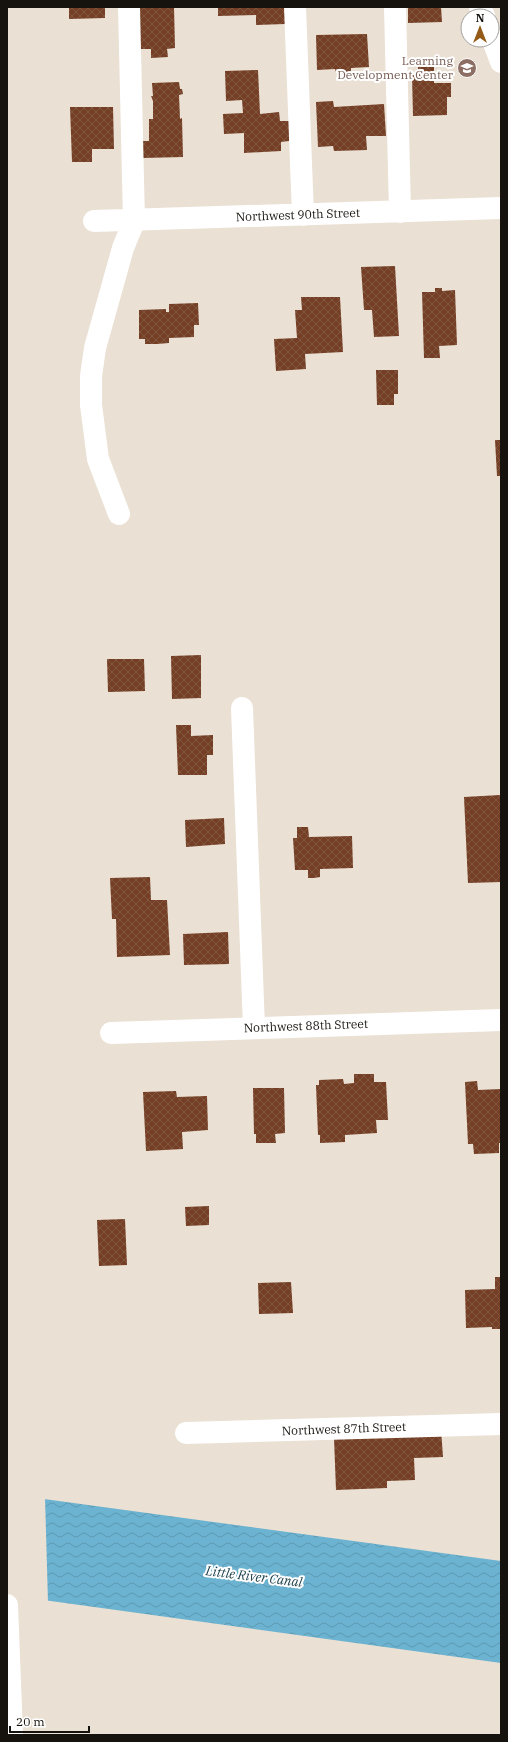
<svg xmlns="http://www.w3.org/2000/svg" width="508" height="1742" font-family="'IBM Plex Serif',serif">
<style>
.water{fill:url(#water-waves)}
.pier{fill:#eae0d3}
.building{fill:url(#building-cross-hatch)}
.lines{fill:none;stroke-linecap:round;stroke-linejoin:round}
.minor{stroke:#fff;stroke-width:22}
.highway{stroke:#fff;stroke-width:22}
.labels{text-anchor:middle;stroke-width:4;stroke-linejoin:round;paint-order:stroke}
.education-label{font-size:12px;fill:#785e54;stroke:#fff;text-anchor:end}
.street-label{font-size:12px;fill:#16130e;stroke:#fff}
.water-label{font-size:13px;font-style:italic;fill:#1a3c49;stroke:#fff}
</style>
<defs>
<pattern id="water-waves" width="16" height="10" patternUnits="userSpaceOnUse"><rect width="16" height="10" fill="#6cb3d1"/><path d="M0 5q4-4 8 0t8 0" fill="none" stroke="#5d99b2"/></pattern>
<pattern id="building-cross-hatch" width="8" height="8" patternUnits="userSpaceOnUse"><rect width="8" height="8" fill="#743f24"/><path d="M0 0l8 8M0 8l8-8" fill="none" stroke="#825741"/></pattern>
</defs>
<rect width="100%" height="100%" fill="#eae0d3"/>
<path class="water" d="M7 1494 501 1561V1663L7 1595Z"/>
<path class="pier" d="M7 1492 45 1497 48 1602 7 1597Z"/>
<path class="building" d="M69 7H105V18L69 19Z
M139 7H174L175 48 167 49 168 57 151 58V49H140Z
M218 7H285V24L256 25V15L218 16Z
M408 7H441L442 22 408 23Z
M367 34 369 67 351 68V72H336L335 69 317 70 316 35Z
M418 65H434V83H451V97H447V115L413 116 412 75H418Z
M258 70 260 114 279 112 280 121H289V141L281 142V151L244 153V133L224 134 223 114 243 113 242 100 226 101 225 71Z
M179 82 180 89H182L183 94 179 95 180 119 182 118 183 157 143 158 142 141H149V119H153V101L151 96H153L152 83Z
M333 101 334 107 384 104 386 136H366L367 150 334 151 333 146 318 147 316 102Z
M70 107H113L114 149H92V162H72Z
M395 266 399 336 374 337 372 310H364L361 267Z
M435 288H442V291L455 290 457 345 439 346 440 358H424L422 292H435Z
M301 297H340L343 352 305 354 306 369 276 371 274 339 297 338 295 310H302Z
M198 303 199 325H194V337L169 338V343L157 344H145V339H139V310L166 309V312H169V304Z
M376 370H398V394H394V405H377Z
M495 440H501V476H497Z
M201 655V698L172 699 171 656Z
M107 659H144L145 691 108 692Z
M176 725H191V736L213 735V755H207V775H178Z
M500 795 501 882 468 883 464 797Z
M224 818 225 844 186 847 185 820Z
M297 827H308L309 837 352 836 353 868 320 869V877L314 878H308V870H295L293 838H297Z
M150 877 151 900H167L170 955 117 957 116 919H112L110 878Z
M228 932 229 964 184 965 183 934Z
M354 1074H374V1082H386L388 1120H376L377 1133 345 1135V1142L320 1143V1135H318L316 1085H319V1080L343 1079 344 1084 354 1083Z
M477 1081 478 1090 501 1089V1143H499V1153L474 1154 473 1144H468L465 1082Z
M253 1088H284L285 1133 275 1134 276 1143H256V1134H254Z
M176 1091 177 1097 207 1096 208 1130 182 1132 183 1149 146 1151 143 1092Z
M209 1206V1225L186 1226 185 1207Z
M125 1219 127 1265 99 1266 97 1220Z
M495 1277H501V1329H492V1327L466 1328 465 1290 495 1289Z
M291 1282 293 1313 259 1314 258 1283Z
M441 1429 443 1457 414 1458 415 1480 387 1481V1488L336 1490 334 1438Z"/>
<g class="lines">
<path class="minor" d="M295 7 303 215
M395 7 400 212
M480 7 484 16
M492 38 501 62
M94 221 501 208
M119 514 98 459 91 405V376L95 348 123 248 134 221 129 7
M242 708 254 1028
M111 1033 501 1020
M186 1433 501 1424"/>
<path class="highway" d="M7 1605 12 1735"/>
</g>
<defs>
<symbol id="school-disc" viewBox="-11 -11 22 22"><circle r="9.5" fill="#8d6e63" stroke="#fff"/><path d="M0-5L7-2L0 1L-7-2ZM-4 1L0 2.5L4 1V4Q0 6-4 4Z" fill="#fff"/></symbol>
</defs>
<g fill-rule="evenodd">
<use href="#school-disc" x="456" y="57" width="22" height="22"/>
</g>
<g class="labels">
<g class="education-label">
<text x="453" y="65">Learning<tspan x="453" dy="14">Development Center</tspan></text>
</g>
<g class="street-label">
<text transform="translate(298 215) rotate(-2)" y="4">Northwest 90th Street</text>
<text transform="translate(306 1026) rotate(-2)" y="4">Northwest 88th Street</text>
<text transform="translate(344 1429) rotate(-2)" y="4">Northwest 87th Street</text>
</g>
<g class="water-label">
<text transform="translate(254 1576) rotate(7)" y="5">Little River Canal</text>
</g>
</g>
<rect width="508" height="1742" fill="none" stroke="#16130e" stroke-width="16"/>
<g transform="translate(480 28)"><circle r="19" fill="#ffffff" stroke="#a2a19f"/>
<path d="M0-3L7 15L0 10L-7 15Z" fill="#945a17"/>
<text y="-6" font-size="11" font-weight="bold" text-anchor="middle" fill="#16130e">N</text>
</g>
<path d="M10 1726v6h79v-6" fill="none" stroke="#16130e" stroke-width="2"/>
<text x="16" y="1726" font-size="12" fill="#16130e" stroke="#ffffff" stroke-width="3" paint-order="stroke">20 m</text>
</svg>
